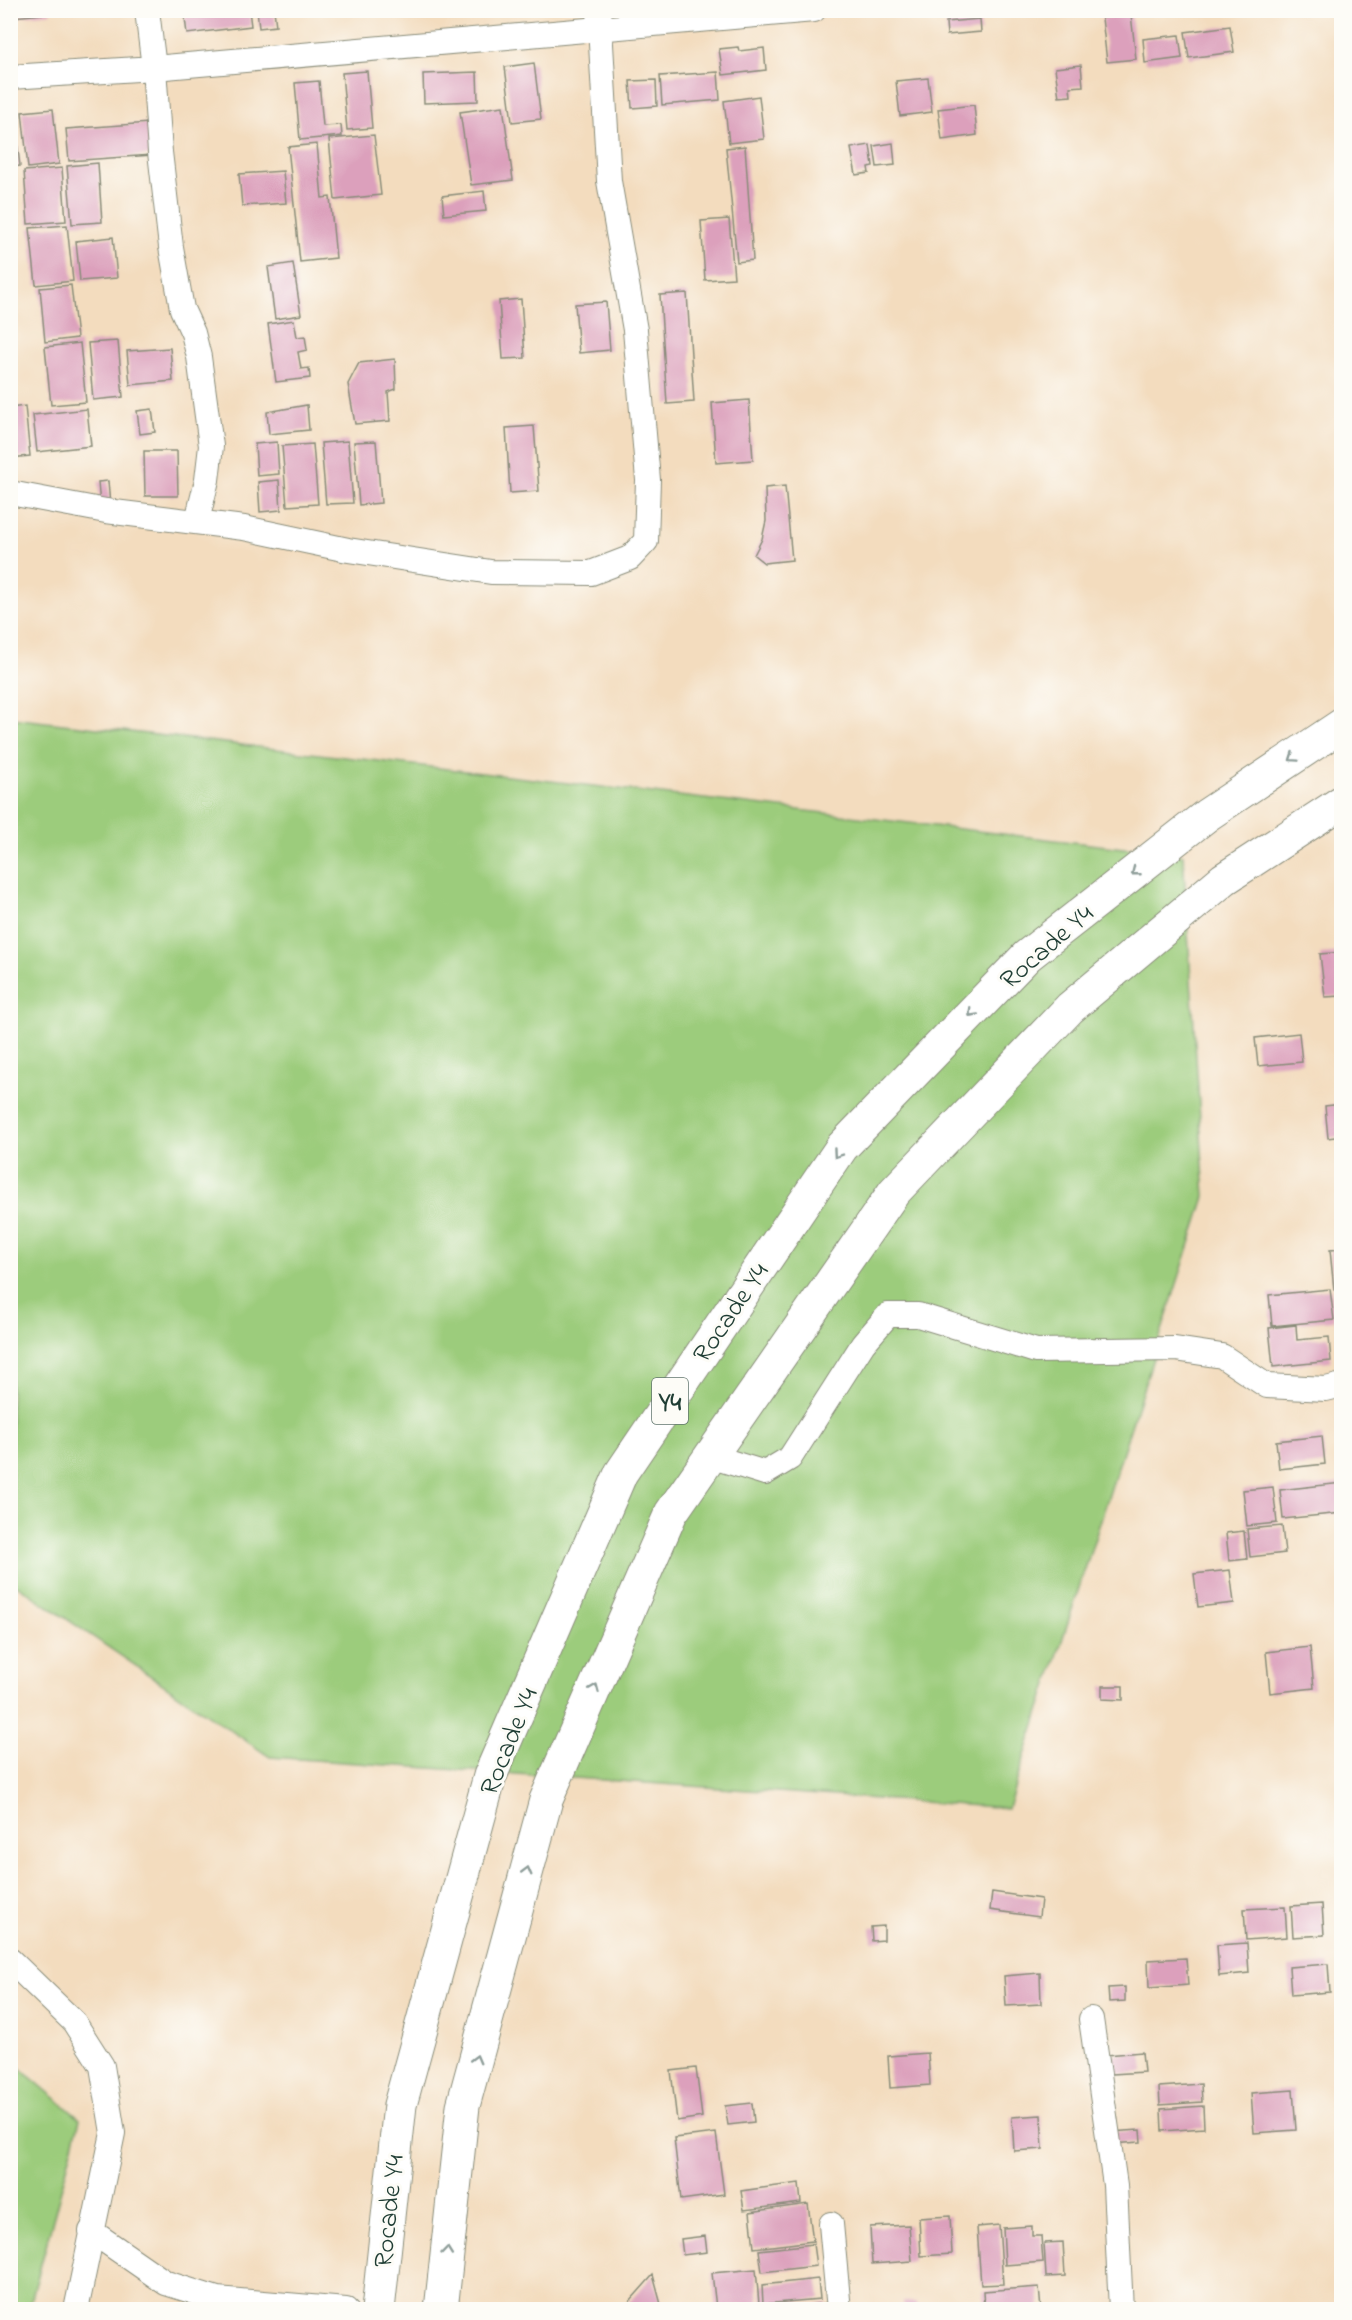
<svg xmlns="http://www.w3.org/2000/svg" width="1352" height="2320" font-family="'Indie Flower',sans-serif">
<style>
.green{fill:#9ccc7b;stroke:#5e8458;stroke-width:1.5}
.building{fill:#dca0bc}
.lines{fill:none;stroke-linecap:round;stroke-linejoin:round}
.minor-casing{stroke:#898c79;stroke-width:26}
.trunk-casing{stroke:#898c79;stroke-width:35}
.minor{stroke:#fff;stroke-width:24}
.trunk{stroke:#fff;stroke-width:33}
.oneway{stroke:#8f9e9a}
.labels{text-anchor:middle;stroke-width:6;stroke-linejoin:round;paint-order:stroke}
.shield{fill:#fdfcf7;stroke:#62766e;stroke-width:1.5}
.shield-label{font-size:26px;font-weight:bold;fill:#1f3d34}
.street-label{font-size:27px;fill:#1f3d34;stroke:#fdfcf7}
</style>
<rect width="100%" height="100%" fill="#fdfcf7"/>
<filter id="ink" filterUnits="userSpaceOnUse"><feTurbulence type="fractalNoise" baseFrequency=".0167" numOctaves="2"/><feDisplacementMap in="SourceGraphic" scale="12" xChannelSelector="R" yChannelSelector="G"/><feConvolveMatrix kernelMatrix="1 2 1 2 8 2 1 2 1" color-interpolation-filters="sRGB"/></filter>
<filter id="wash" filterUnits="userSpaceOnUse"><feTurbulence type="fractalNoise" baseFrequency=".008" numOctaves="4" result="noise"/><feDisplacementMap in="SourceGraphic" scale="24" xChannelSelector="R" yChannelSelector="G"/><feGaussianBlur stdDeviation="1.35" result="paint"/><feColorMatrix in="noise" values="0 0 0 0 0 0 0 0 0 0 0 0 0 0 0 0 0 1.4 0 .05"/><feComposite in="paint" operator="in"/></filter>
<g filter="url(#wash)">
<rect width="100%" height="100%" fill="#f3dcbe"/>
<path class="green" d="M11 718 1183 855 1205 1197 1008 1808 270 1757 11 1581Z
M10 2060 80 2119 29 2309H11Z"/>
<g id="blocks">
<path class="building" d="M13 10H50L51 13 14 17Z
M184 10H249L251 26 187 34Z
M257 10H274L276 26 259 28Z
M1131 14 1136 59 1107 62 1102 18Z
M980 19 981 32 947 35 946 22Z
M1230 26 1234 52 1189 58 1185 32Z
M1179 35 1182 58 1145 63 1143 39Z
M738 47 739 51 764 48 766 70 723 75 719 49Z
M534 63 541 119 512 122 505 67Z
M1081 65 1083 86 1070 87 1071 96 1059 97 1055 68Z
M367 71 372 128 347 130 342 73Z
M477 72 478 101 424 103 423 74Z
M718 72 720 100 662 105 660 76Z
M928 78 932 112 900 116 896 81Z
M656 80 657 106 632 108 630 81Z
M319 81 323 126 341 125 342 136 300 140 295 83Z
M759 96 764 139 729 143 724 101Z
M974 105 977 135 942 140 938 109Z
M503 106 513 180 471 185 460 112Z
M53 109 59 164 28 168 22 112Z
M10 116H14L20 166 10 167Z
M149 123 152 155 69 161 66 129Z
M374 135 381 195 335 200 329 139Z
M893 143 895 165 877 167 874 146Z
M317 144 322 198 330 197 336 258 300 262 288 147Z
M870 145 873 166 868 167 869 173 856 175 851 148Z
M745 146 753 260 737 262 726 148Z
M98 163 102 222 72 224 67 166Z
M62 168 66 221 28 224 24 171Z
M283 171 286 203 242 206 239 174Z
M484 191 486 211 444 215 442 196Z
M10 196H15L18 230H10Z
M729 219 734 278 705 280 701 221Z
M67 225 73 281 36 285 30 228Z
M113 237 117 278 80 281 76 241Z
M293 263 301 315 275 319 268 267Z
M71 285 77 338 45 342 40 288Z
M687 293 694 402 667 404 660 295Z
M521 299 525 358 503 359 499 301Z
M606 302 610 350 579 353 575 304Z
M294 320 297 337 305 336 307 350 298 352 301 369 309 368 310 378 276 382 268 324Z
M118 341 123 397 93 400 88 343Z
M80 343 86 402 51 405 45 347Z
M170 348 173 381 130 385 127 351Z
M395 359 396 389 388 392 390 421 355 424 348 384 359 363Z
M749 400 753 460 716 463 712 403Z
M307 405 309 430 269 434 267 412Z
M25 406 30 456 10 458V408Z
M87 409 91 446 37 452 33 415Z
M152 409 155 432 140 434 137 411Z
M534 426 539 491 510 493 506 428Z
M348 441 353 503 326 504 321 443Z
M376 441 381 503 359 505 354 442Z
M277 442 279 474 257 476 255 444Z
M313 444 318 504 287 506 282 446Z
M144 451H177L178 496H145Z
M279 480 281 510 260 512 258 482Z
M108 481 110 505 100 506 98 482Z
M785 486 792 560 764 563 754 555 762 539 766 521 765 488Z
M1342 952V996L1325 997 1320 954Z
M1299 1033 1302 1062 1258 1066 1255 1038Z
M1342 1104V1136L1328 1138 1325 1106Z
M1342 1249V1289L1334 1290 1330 1250Z
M1330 1289 1334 1320 1272 1326 1269 1295Z
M1296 1325 1297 1340 1329 1337 1331 1361 1273 1367 1269 1328Z
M1322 1436 1325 1464 1279 1469 1276 1441Z
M1342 1483V1513L1283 1519 1280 1490Z
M1273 1487 1277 1523 1247 1526 1243 1490Z
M1282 1526 1285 1553 1250 1557 1247 1529Z
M1244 1531 1247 1559 1229 1561 1226 1533Z
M1230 1570 1234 1603 1198 1607 1194 1574Z
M1310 1647 1314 1688 1270 1693 1266 1652Z
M1102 1686H1123V1700L1102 1699Z
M992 1892 1041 1899 1039 1917 990 1910Z
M1322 1904 1324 1935 1293 1937 1291 1906Z
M1285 1907 1287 1937 1246 1940 1244 1909Z
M884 1926V1940L872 1941 871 1927Z
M1247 1943 1249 1973 1219 1976 1217 1945Z
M1186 1958 1188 1985 1149 1988 1148 1960Z
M1328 1964 1330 1992 1291 1995 1289 1967Z
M1040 1973 1041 2004 1006 2006 1004 1976Z
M1125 1987V2001L1109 2002 1108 1988Z
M1142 2052 1144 2072 1096 2075 1094 2056Z
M928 2053 930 2085 890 2088 888 2056Z
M696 2068 702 2117 677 2121 671 2071Z
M1201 2084 1202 2102 1160 2105 1159 2087Z
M1293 2090 1296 2130 1254 2133 1251 2093Z
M752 2103 754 2122 728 2125 725 2106Z
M1203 2106 1204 2128 1162 2131 1161 2109Z
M1041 2115 1043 2149 1014 2151 1012 2117Z
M1140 2130 1141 2142 1110 2144V2132Z
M716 2133 724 2194 681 2200 674 2138Z
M799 2183 801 2203 744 2210 741 2191Z
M808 2204 813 2241 754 2248 750 2212Z
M950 2216 952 2254 921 2256 919 2218Z
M909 2225 912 2261 872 2264 870 2227Z
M999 2225 1003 2284 981 2285 977 2227Z
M1032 2226V2236H1041L1043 2262 1005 2265 1003 2228Z
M705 2236 707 2252 683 2255 681 2239Z
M1063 2242 1065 2276 1046 2277 1044 2243Z
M813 2244 816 2266 762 2272 759 2250Z
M756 2269 759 2304 716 2308 712 2273Z
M653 2275 662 2308 660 2310H622Z
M818 2279 820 2299 763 2304 762 2285Z
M1039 2287 1041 2310H984L983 2291Z
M903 2302H917V2310H904Z
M827 2303V2310H799L798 2306Z
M791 2305V2310H765V2308Z"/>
</g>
</g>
<g filter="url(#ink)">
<use href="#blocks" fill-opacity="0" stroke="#898c79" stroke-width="1.5"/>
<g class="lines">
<defs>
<path id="minor" d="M147 10 154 68 160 152 171 247 182 309 193 333 199 357 211 446 207 480 197 521
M10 77 154 68 814 10
M10 493 106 511 244 528 348 550 491 572 591 573 630 558 646 541 648 480 635 330 609 181 599 10
M710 1456 765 1473 790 1458 863 1344 888 1315H918L1036 1351 1175 1349 1222 1356 1267 1386 1326 1389 1342 1385
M10 1960 74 2022 102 2066 113 2133 76 2310
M1091 2019 1115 2185 1121 2310
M831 2224 839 2310
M91 2231 166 2283 217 2299 346 2310"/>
<path id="trunk" d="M378 2310 400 2105 490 1776 621 1473 842 1147 1027 956 1207 815 1342 725
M441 2310 463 2106 546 1800 671 1513 894 1192 1070 1008 1224 879 1342 802"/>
</defs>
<use href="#minor" class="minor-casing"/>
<use href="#trunk" class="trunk-casing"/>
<use href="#minor" class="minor"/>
<use href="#trunk" class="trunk"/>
</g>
<defs><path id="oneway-chevron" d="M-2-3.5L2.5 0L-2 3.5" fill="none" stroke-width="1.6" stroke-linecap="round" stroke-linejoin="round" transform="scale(1.5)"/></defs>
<g class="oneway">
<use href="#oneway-chevron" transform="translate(1293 758) rotate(146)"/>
<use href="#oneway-chevron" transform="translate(1135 872) rotate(142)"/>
<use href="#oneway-chevron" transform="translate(972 1013) rotate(134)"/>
<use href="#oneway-chevron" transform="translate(837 1154) rotate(125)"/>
<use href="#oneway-chevron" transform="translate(595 1688) rotate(-67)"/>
<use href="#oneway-chevron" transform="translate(527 1871) rotate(-75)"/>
<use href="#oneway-chevron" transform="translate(476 2059) rotate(-75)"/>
<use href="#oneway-chevron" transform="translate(447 2251) rotate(-84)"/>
</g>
</g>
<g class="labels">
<rect class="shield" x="652" y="1378" width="36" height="46" rx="4.5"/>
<g class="shield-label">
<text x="670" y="1410">Y4</text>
</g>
<g class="street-label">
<text transform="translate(1046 946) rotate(-41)" y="9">Rocade Y4</text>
<text transform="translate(730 1312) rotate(-56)" y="9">Rocade Y4</text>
<text transform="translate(508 1741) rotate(-68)" y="9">Rocade Y4</text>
<text transform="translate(388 2211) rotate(-84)" y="9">Rocade Y4</text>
</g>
</g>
<rect width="1352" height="2320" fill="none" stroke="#fdfcf7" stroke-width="36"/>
</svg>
